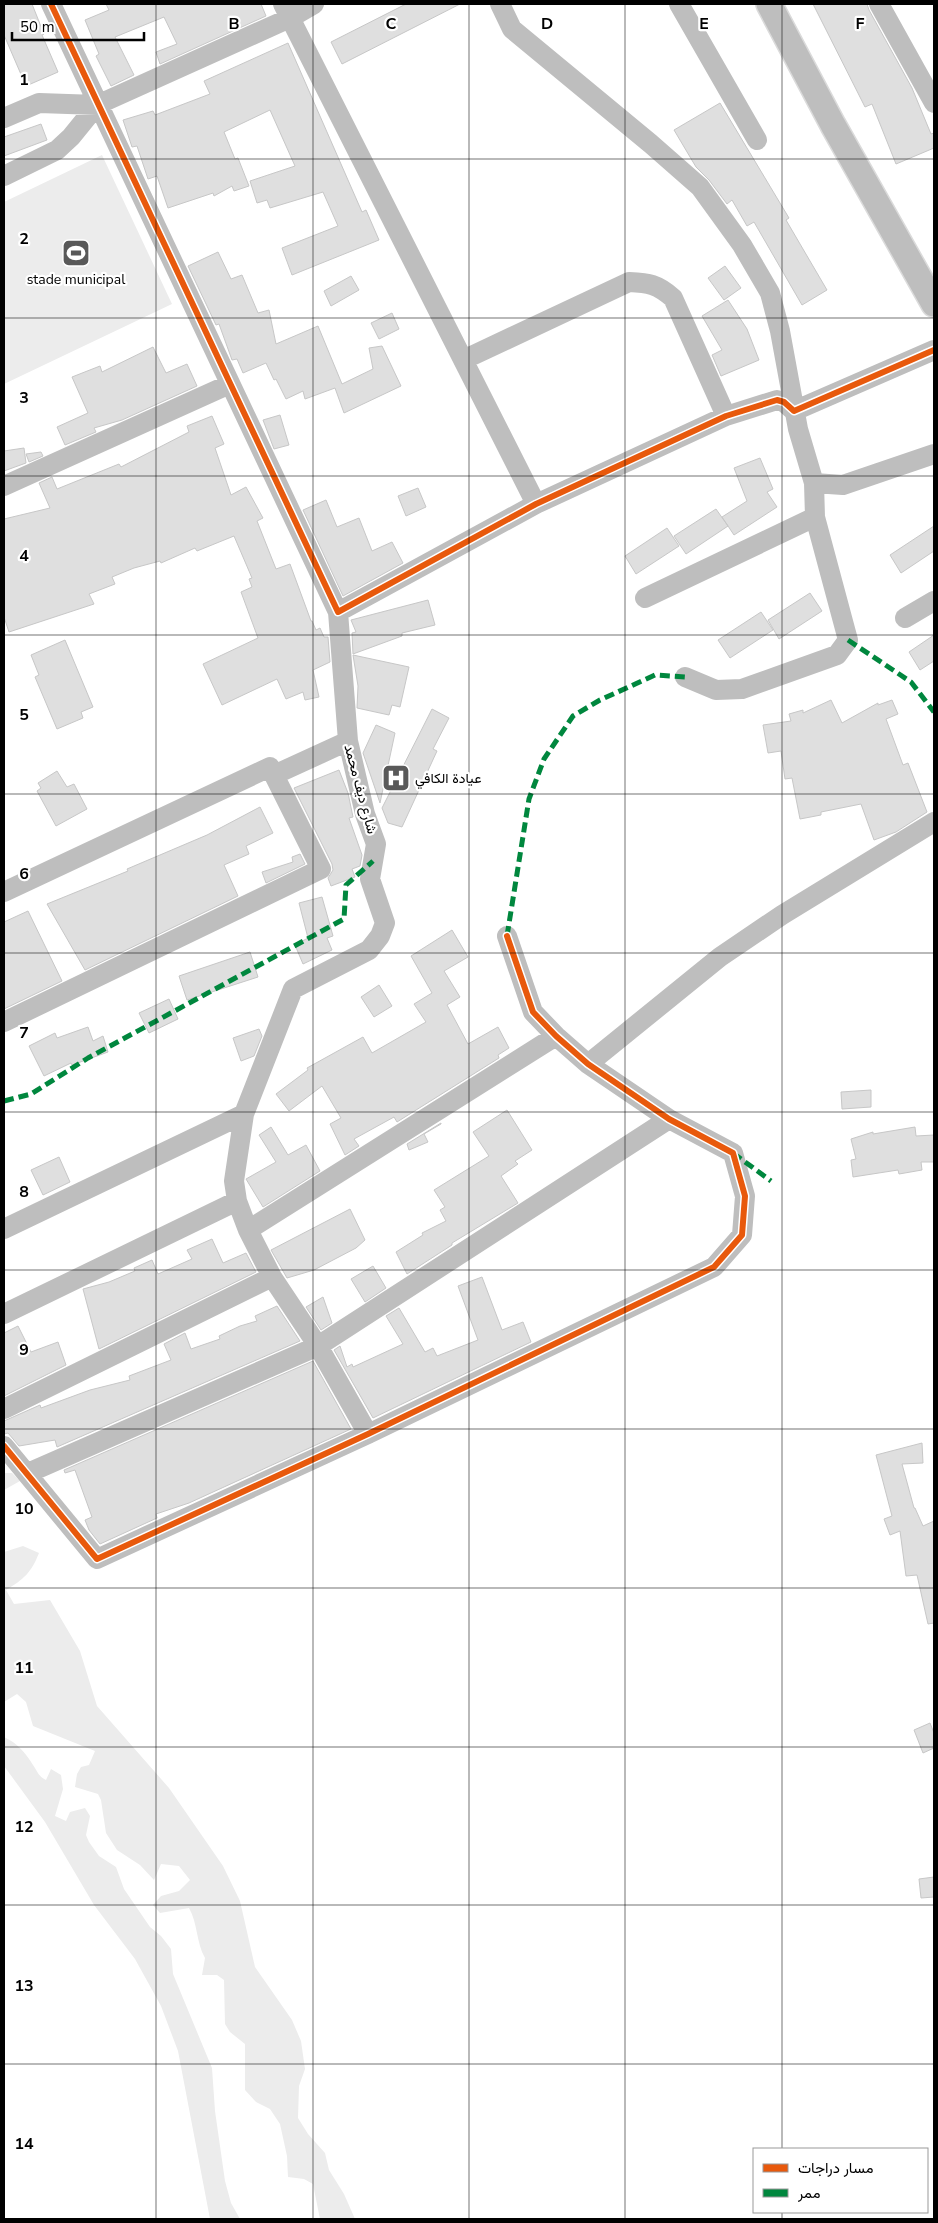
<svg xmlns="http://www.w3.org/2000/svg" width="938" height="2223" font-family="'Nunito Sans',Vazirmatn,sans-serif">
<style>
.green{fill:#ececec}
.building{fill:#dfdfdf;stroke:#c7c7c7}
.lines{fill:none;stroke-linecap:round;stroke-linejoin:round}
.major-casing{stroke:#dbdbdb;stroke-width:28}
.minor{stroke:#bebebe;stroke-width:20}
.major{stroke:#bebebe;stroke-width:25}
.quiet{stroke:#00873e;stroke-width:5;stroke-dasharray:10 5;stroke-linecap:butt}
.cycleway-casing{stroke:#fff;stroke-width:9}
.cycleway{stroke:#e8590c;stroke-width:6}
.grid{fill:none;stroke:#000;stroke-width:1;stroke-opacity:0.55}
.labels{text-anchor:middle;stroke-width:4.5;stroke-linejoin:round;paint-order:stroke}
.poi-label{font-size:14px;fill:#000;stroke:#fff}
.street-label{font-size:14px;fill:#000;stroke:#fff}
.grid-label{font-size:16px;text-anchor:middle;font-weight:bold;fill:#000;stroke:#fff;stroke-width:4.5;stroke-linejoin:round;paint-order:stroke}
</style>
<rect width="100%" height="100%" fill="#fff"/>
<path class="green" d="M102 155 172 304 4 384V202Z
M4 1473H12L20 1481 4 1490Z
M23 1546 39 1553C31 1573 24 1579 6 1590L14 1604 50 1600 80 1651 97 1706 169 1788 223 1866 240 1901 255 1967 292 2020 301 2041 305 2069 299 2086 298 2118 308 2134 325 2153 329 2170 344 2194 355 2219H320L313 2184 304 2179 288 2177 287 2156 280 2124 270 2109 256 2102 245 2090V2044L230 2032 225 2024 224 1980 217 1975H202L205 1958C196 1942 198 1924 189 1908L160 1913 153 1905 161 1896 179 1891 190 1880 179 1866 161 1864 154 1880 140 1865 117 1850 106 1833 101 1800 98 1794 75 1787 77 1774 81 1767 89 1765 95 1751 33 1726 26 1702 17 1694 4 1702V1552Z
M4 1737C17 1743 25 1752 33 1765 38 1772 38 1776 46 1780L51 1769 61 1775 63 1789 55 1816 66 1821 70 1812 85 1808 90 1816 86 1835 89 1842 99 1856 116 1867 124 1889 150 1927 161 1936 171 1949 173 1974 212 2068 215 2111 225 2181 231 2203 240 2219H210L178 2051 161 2006 135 1959 94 1905 45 1822 4 1766Z"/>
<path class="building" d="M4 4H32L44 34 42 35 58 72 26 86 4 35Z
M106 4H261L266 16 160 64 156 52 177 44 164 17 115 37 134 75 111 86 96 56 99 54 85 20 109 10Z
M406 4H460L342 64 331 42Z
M813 4H867L869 10 912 88 931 134 934 133V148L896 164 872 104 865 107Z
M288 43 362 212 366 210 379 240 292 275 282 248 338 226 323 192 270 208 267 200 257 203 250 181 295 166 270 110 224 132 235 159 238 158 249 186 234 191 232 186 214 196 213 193 168 208 157 176 148 179 137 146 132 147 123 120 153 111 155 115 210 94 204 81Z
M720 103 789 218 786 220 827 290 802 305 754 222 747 226 732 200 727 204 709 180 696 167 674 130Z
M41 124 47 140 4 156V137Z
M218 252 231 279 242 275 258 313 269 310 276 344 318 326 342 384 373 369 369 348 382 346 401 386 344 413 335 388 305 399 303 391 286 399 276 379 274 380 266 363 243 373 237 359 232 360 219 324 216 325 188 266Z
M725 266 741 288 724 300 708 278Z
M351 276 359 290 331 306 324 291Z
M728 300 747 329 759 360 721 376 712 355 722 350 702 316Z
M392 313 399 329 379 339 371 323Z
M153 347 166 373 187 364 197 386 122 420 94 428 96 432 65 445 57 427 88 413 72 377 100 366 102 372Z
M280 415 289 445 274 449 263 420Z
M212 416 224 444 215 448 231 495 246 487 263 518 257 521 276 569 290 564 311 621H312L316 630 320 628 324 637H328L330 662 313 670 319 697 305 700 303 692 286 699 277 679 222 705 203 664 258 638 241 592 252 587 249 579 252 578 234 536 197 551 195 548 161 563 160 561 134 568 112 577 115 584 89 594 94 604 9 632 4 617V519L50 508 39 483 52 477 57 489 119 464 121 467 189 432 187 426Z
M24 448 26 463 4 471V451Z
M41 452 43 456 29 462 26 454Z
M760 458 773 489 767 492 777 507 734 535 722 517 747 501 734 468Z
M418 488 426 507 406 516 398 496Z
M326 500 337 527 359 518 372 551 392 542 403 563 343 596 303 510Z
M716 509 728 526 686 554 674 536Z
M934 526V551L901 573 890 555Z
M667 528 679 546 636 574 625 556Z
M810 593 822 611 779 639 768 620Z
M428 600 435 625 402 633V636L353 654 352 633 356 632 351 620Z
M761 612 773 630 730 658 718 640Z
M934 635V661L920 670 909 652Z
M65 640 93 707 81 712 83 718 57 729 35 677 39 675 31 655Z
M353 655 409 667 400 707 392 705 389 715 357 708 358 686Z
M831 700 842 723 878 703V705L892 700 898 714 886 719 903 765 908 763 927 812 896 832 874 840 861 804 821 812V815L800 819 792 778 785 779 781 751 768 753 763 725 791 721 789 714 803 710V713Z
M432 709 449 718 433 749 437 751 402 827 388 823 382 808Z
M376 725 395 733 380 803 363 753Z
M339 770 348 793 353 817 349 818 362 855 360 866 352 869 355 877 331 886 328 878 333 870 332 864 294 788Z
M57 771 67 787 74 784 87 809 56 826 37 791 41 788 38 783Z
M260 807 273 833 246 846 249 854 224 865 238 896 85 970 47 904 128 871 127 869 207 835Z
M300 854 305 864 266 883 262 872 293 862 292 857Z
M322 897 333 936 327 938 332 950 303 964 295 945 308 938 299 903Z
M28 911 62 981 4 1009V922Z
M452 930 468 957 444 971 460 997 447 1005 468 1044 498 1027 509 1048 498 1055 499 1058 397 1122 394 1117 354 1139 359 1146 345 1155 330 1124 341 1118 322 1086 289 1111 276 1094 308 1070 307 1068 363 1037 372 1053 426 1022 414 1004 432 993 411 956Z
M250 952 258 977 187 1000 179 976Z
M379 985 392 1006 374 1017 361 997Z
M169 999 178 1019 149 1033 139 1013Z
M88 1027 93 1041 103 1036 108 1052 72 1065 71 1063 44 1076 29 1046 55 1033 57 1038Z
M259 1029 262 1036 254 1056 241 1061 233 1038Z
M871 1090V1107L842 1109 841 1092Z
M507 1110 532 1150 515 1161 518 1164 501 1176 518 1203 452 1243V1245L407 1274 396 1252 423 1235 422 1233 446 1221 440 1210 445 1207 434 1190 489 1156 473 1132Z
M441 1123V1124L424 1134 428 1142 409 1150 407 1144Z
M271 1127 288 1155 306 1145 320 1171 263 1207 246 1179 276 1162 259 1135Z
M915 1127 916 1136 934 1135V1162H921L922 1170 899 1174 898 1170 853 1177 851 1160 856 1159 851 1139 873 1132V1134Z
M59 1157 70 1182 43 1195 31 1170Z
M350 1209 365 1240 356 1248 314 1270 287 1278 271 1250Z
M212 1239 223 1263 246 1253 256 1272 99 1349 83 1289 109 1282 135 1271 134 1268 152 1260 158 1274 192 1259 187 1250Z
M373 1266 386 1288 365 1302 351 1279Z
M482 1277 502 1330 523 1322 531 1342 373 1418 334 1350 340 1346 347 1367 352 1364 353 1367 403 1344 386 1316 399 1308 425 1352 433 1348 437 1356 478 1340 458 1286Z
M323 1297 332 1323 321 1330 306 1307Z
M277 1306 300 1341 57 1447 55 1440 19 1446 8 1433 4 1434V1421L40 1405 41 1408 90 1390 130 1380 129 1376 171 1360 164 1344 185 1333 191 1349 220 1339 219 1336 240 1326 257 1321 255 1316Z
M18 1326 31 1352 58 1342 66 1365 4 1396V1333Z
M313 1361 351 1429 189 1503 156 1514 157 1518 100 1544 89 1530 85 1520 92 1517 75 1470 65 1473 64 1470Z
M922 1443 923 1463 902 1464 914 1508H915L923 1526 934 1521V1623L928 1624 917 1575 906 1576 900 1531 890 1535 884 1519 892 1516 876 1455Z
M930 1723 934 1733V1748L923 1753 914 1730Z
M934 1877V1897L921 1898 919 1879Z"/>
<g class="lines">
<defs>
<path id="major" d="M769 4 833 125 934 304"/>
</defs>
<use href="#major" class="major-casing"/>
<path class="minor" d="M51 4 338 612 536 504 726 416 777 400 784 402 794 411 934 350
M283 4 536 504
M500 4 512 29 651 144 700 187 742 245 770 293 780 331 798 429 814 483 815 517 848 640 837 655 742 689 716 690 685 677
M679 4 757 140
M879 4 934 103
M4 118 39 103 97 105
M4 176 57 150 71 137 97 105 290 18 314 4
M463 360 629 282C649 283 657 284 673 298L726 416
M814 483 843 485 934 454
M4 486 230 384
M645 598 815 517
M338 612 348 741 365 814 376 844 370 879 385 923 380 936 369 950 293 989 244 1114 234 1181 237 1201 248 1230 272 1277 318 1346 368 1434
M905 618 934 601
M274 775 348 741
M4 892 270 767 321 869 4 1022
M588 1064 720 957 782 915 934 822
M4 1229 244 1114
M248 1230 556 1036
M4 1314 237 1201
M4 1409 272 1277
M4 1446 97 1559 368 1434 714 1267 742 1235 745 1196 733 1153 669 1119 588 1064 556 1036 533 1012 507 936
M28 1473 318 1346 669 1119"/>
<use href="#major" class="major"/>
<path class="quiet" d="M848 640 911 682 934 712
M507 936 529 799 544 759 573 716 600 700 655 675 685 677
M4 1101 31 1094 88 1058 344 919 346 885 373 861
M733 1153 771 1181"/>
<defs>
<path id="cycleway" d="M51 4 338 612 536 504 726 416 777 400 784 402 794 411 934 350
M4 1446 97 1559 368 1434 714 1267 742 1235 745 1196 733 1153 669 1119 588 1064 556 1036 533 1012 507 936"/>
</defs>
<use href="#cycleway" class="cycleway-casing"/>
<use href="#cycleway" class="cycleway"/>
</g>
<path class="grid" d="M156 4V2219M313 4V2219M469 4V2219M625 4V2219M782 4V2149M4 159H934M4 318H934M4 476H934M4 635H934M4 794H934M4 953H934M4 1112H934M4 1270H934M4 1429H934M4 1588H934M4 1747H934M4 1905H934M4 2064H934M782 2212V2219"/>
<defs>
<symbol id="stadium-square" viewBox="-11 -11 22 22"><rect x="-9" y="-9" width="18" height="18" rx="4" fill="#595959" stroke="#fff"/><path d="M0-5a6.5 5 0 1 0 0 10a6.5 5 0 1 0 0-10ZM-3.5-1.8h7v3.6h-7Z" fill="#fff"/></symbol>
<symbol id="hospital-square" viewBox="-11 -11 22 22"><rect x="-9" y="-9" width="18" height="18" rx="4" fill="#595959" stroke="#fff"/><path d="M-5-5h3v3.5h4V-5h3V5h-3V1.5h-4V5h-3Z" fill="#fff"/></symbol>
</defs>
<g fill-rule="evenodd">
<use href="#stadium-square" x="60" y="237" width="32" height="32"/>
<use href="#hospital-square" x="380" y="762" width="32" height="32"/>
</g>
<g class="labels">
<g class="poi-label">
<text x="76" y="284">stade municipal</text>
<text x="415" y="783" text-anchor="start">عيادة الكافي</text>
</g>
<g class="street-label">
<text transform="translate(361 789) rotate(75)" y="5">شارع ديف محمد</text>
</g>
</g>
<g class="grid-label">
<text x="234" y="29">B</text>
<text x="391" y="29">C</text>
<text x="547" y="29">D</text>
<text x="704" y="29">E</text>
<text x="860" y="29">F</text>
<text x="24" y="85">1</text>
<text x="24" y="244">2</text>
<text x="24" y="403">3</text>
<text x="24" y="561">4</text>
<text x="24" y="720">5</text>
<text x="24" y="879">6</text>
<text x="24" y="1038">7</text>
<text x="24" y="1197">8</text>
<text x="24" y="1355">9</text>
<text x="24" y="1514">10</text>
<text x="24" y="1673">11</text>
<text x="24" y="1832">12</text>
<text x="24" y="1991">13</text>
<text x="24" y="2149">14</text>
</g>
<rect width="938" height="2223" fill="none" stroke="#000000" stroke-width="10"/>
<rect x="753" y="2148" width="175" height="65" fill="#ffffff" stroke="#999999"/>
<rect x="763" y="2164" width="25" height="8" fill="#e8590c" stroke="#999999"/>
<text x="798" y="2173" font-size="15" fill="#000000">مسار دراجات</text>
<rect x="763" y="2189" width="25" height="8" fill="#00873e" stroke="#999999"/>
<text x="798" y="2198" font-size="15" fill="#000000">ممر</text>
<path d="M12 32v8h132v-8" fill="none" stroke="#000000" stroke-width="2.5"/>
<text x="20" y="32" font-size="15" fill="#000000" stroke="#ffffff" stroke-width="4" paint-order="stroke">50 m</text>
</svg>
